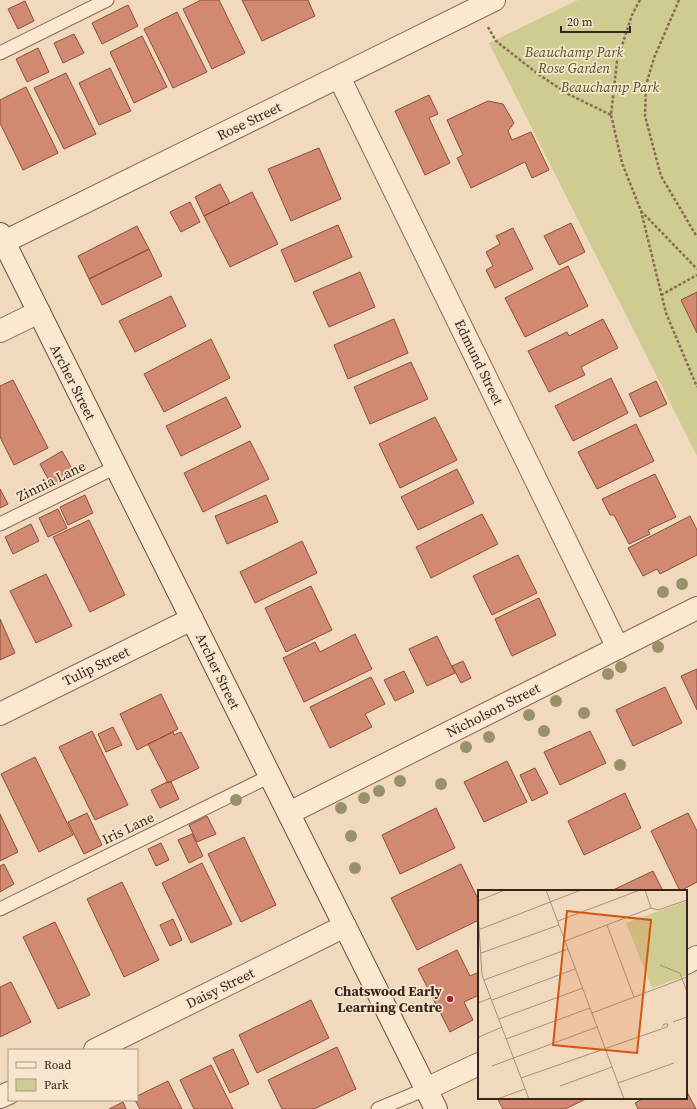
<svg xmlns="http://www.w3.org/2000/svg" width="697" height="1109" font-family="'Source Serif 4',serif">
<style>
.green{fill:#cfcc91}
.building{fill:#d18971;stroke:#8a4d3a}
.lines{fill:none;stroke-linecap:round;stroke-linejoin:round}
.lane-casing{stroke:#8a6955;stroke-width:15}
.street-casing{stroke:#8a6955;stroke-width:24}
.secondary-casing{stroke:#6b4a39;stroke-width:24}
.path{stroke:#8a6955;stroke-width:2.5;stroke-dasharray:3 2;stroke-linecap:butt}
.lane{stroke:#fbe8d1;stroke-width:13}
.street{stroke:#fbe8d1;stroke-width:22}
.secondary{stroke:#fbe8d1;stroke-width:22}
.tree{fill:#999167}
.poi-dot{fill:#9d2236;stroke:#f7e5ce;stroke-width:1.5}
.labels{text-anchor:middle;stroke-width:3.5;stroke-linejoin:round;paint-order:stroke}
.park-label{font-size:14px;font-style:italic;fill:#515620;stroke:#f7e5ce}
.street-label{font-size:14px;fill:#38241b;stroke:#f7e5ce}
.poi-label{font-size:14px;font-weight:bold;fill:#38241b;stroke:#f7e5ce;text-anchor:end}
.inset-road{fill:none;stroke:#a7917d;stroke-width:1}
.view{fill:#d6540e;fill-opacity:0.15;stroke:#d6540e;stroke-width:2}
.inset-edge{fill:none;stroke:#38241b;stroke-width:2}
</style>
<rect width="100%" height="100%" fill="#f1d9be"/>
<path class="green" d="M578 0H697V456L489 43Z"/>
<path class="building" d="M201 0H219L245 53 212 69 183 9Z
M242 0H308L315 16 262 41Z
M25 1 34 21 18 29 8 9Z
M128 5 138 26 102 44 92 23Z
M177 12 207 72 173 88 144 29Z
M74 34 84 53 63 63 54 43Z
M142 36 167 87 134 103 110 52Z
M38 48 49 72 27 82 16 59Z
M110 68 131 111 99 125 79 83Z
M66 73 96 134 64 149 34 88Z
M26 87 58 153 23 170 0 123V100Z
M429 95 438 114 429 118 450 163 425 175 395 111Z
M488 101 503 104 514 123 508 131 512 140 531 132 549 170 532 178 525 162 471 188 457 158 463 155 447 120Z
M319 148 341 199 291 221 268 169Z
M220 184 230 203 204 216 195 197Z
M252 192 278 244 230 267 204 216Z
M190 202 200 222 181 232 170 212Z
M571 223 585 252 559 265 544 236Z
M338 225 352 257 295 282 281 250Z
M137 226 149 249 89 279 78 256Z
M513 228 533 269 495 288 486 270 493 266 486 252 500 244 496 236Z
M149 249 162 276 102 305 89 279Z
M568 266 588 306 525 337 505 298Z
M360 272 375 307 329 327 313 292Z
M697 292V333L681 300Z
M171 296 186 326 135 352 119 321Z
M394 319 408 353 348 379 334 345Z
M603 319 618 348 581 367 585 375 549 392 528 351 567 332 569 336Z
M211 339 230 378 164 412 144 374Z
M411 362 428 399 370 424 354 387Z
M611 378 628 413 573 441 555 406Z
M13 380 48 448 14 465 0 437V386Z
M656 381 667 404 640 417 629 394Z
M226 397 241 427 181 456 166 426Z
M435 417 457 460 400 488 379 444Z
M636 424 654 461 597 489 578 452Z
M250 441 269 479 203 512 184 473Z
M62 451 75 474 52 486 40 464Z
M457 469 474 503 418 530 401 497Z
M655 474 676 517 648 530 650 534 629 544 614 515H610L602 499Z
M0 489 8 504 0 508Z
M85 495 93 513 68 525 60 507Z
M266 495 278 522 227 544 215 516Z
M58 509 67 528 48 537 39 518Z
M482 514 498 544 431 578 416 547Z
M690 516 697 530V555L660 574 657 569 643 576 628 548Z
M89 520 125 595 90 612 53 537Z
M31 524 39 541 13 554 5 537Z
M302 541 317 573 255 603 240 572Z
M518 555 537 593 492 615 473 576Z
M46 574 72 626 36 643 10 591Z
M311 586 332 630 286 652 265 608Z
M539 598 556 635 512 656 495 619Z
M0 619 15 653 0 660Z
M355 634 372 669 304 702 283 658 315 642 320 652Z
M437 636 455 673 427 686 409 649Z
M463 661 471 678 461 683 452 666Z
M697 669V710L681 676Z
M404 671 414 692 395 701 384 680Z
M371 677 385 704 365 714 372 727 330 748 310 707Z
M665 687 682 723 633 746 616 710Z
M161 694 178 729 137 750 120 714Z
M113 727 122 745 106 752 98 734Z
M92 731 128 805 95 820 59 747Z
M590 731 606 763 560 785 544 752Z
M173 732 174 735 181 732 199 768 168 783 148 744Z
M35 757 73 835 39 852 1 774Z
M507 761 527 802 484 822 464 782Z
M535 768 548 793 532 801 520 775Z
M167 782H171L179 799 160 808 151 790Z
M625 793 641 828 584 855 568 821Z
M436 808 455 848 400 874 382 835Z
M87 813 102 845 84 854 68 822Z
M688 813 697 831V882L680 891 651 831Z
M0 814 18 852 0 861Z
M207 816 216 834 197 842 189 825Z
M192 834 203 856 189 863 178 840Z
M244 837 276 905 241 922 208 854Z
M161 843 169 860 156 866 148 849Z
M202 863 232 924 191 943 162 883Z
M4 864 14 884 0 892V866Z
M461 864 479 901V920L417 950 391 898Z
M653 871 663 891H611Z
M122 882 159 960 124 977 87 899Z
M173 919 182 940 170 946 160 925Z
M55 922 90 995 58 1009 23 937Z
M457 950 470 976 479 972V995L464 1002 473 1020 450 1032 418 969Z
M11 982 31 1022 0 1037V987Z
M311 1000 329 1038 257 1073 239 1035Z
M337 1047 356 1089 314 1109H282L268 1080Z
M233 1049 249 1084 230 1093 213 1058Z
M211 1065 233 1109H194L180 1080Z
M168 1081 182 1109H140L135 1100H137V1096Z
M686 1090 696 1109H638L635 1103 644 1098H686Z
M497 1098H588L565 1109H503Z
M123 1102 126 1109H109Z"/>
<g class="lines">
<defs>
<path id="lane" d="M0 53 107 0
M0 524 116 467
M0 909 270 776
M378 1109 426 1089"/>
<path id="street" d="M339 77 618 648
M4 242 494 0
M0 331 39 312
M0 714 192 619
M289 813 697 608
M686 963 697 957
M95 1050 345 926
M426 1089 479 1064
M0 1097 9 1093"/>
<path id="secondary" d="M0 234 436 1109"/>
</defs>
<use href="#lane" class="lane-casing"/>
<use href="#street" class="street-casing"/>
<use href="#secondary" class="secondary-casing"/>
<path class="path" d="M640 0 632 15 617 61 611 115 622 163 641 211 666 313 697 387
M679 0 654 58 646 85 645 116 661 176 697 237
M488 27 496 41 538 74 568 94 611 115
M641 211 697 269
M661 295 697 275"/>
<use href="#lane" class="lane"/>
<use href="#street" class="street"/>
<use href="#secondary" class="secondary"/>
</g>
<g class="tree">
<circle cx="682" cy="584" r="6"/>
<circle cx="663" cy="592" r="6"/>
<circle cx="658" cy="647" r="6"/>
<circle cx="621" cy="667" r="6"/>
<circle cx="608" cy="674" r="6"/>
<circle cx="556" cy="701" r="6"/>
<circle cx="584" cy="713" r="6"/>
<circle cx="529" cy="715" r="6"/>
<circle cx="544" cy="731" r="6"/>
<circle cx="489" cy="737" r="6"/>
<circle cx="466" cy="747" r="6"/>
<circle cx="620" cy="765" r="6"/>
<circle cx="400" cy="781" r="6"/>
<circle cx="441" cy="784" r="6"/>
<circle cx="379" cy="791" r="6"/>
<circle cx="364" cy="798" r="6"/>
<circle cx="236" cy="800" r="6"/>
<circle cx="341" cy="808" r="6"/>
<circle cx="351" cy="836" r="6"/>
<circle cx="355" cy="868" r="6"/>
</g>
<circle class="poi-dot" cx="450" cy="999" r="4"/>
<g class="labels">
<g class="park-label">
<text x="574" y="57">Beauchamp Park<tspan x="574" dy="16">Rose Garden</tspan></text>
<text x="610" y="92">Beauchamp Park</text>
</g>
<g class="street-label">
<text transform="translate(249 121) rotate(-26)" y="5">Rose Street</text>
<text transform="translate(479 362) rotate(64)" y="5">Edmund Street</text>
<text transform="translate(73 382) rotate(63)" y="5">Archer Street</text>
<text transform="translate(51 481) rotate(-26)" y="5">Zinnia Lane</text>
<text transform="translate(96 666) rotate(-26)" y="5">Tulip Street</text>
<text transform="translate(218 671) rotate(64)" y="5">Archer Street</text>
<text transform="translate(493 710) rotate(-27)" y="5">Nicholson Street</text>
<text transform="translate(128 828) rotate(-26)" y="5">Iris Lane</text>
<text transform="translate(220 988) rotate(-26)" y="5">Daisy Street</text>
</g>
<g class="poi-label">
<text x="442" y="996">Chatswood Early<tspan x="442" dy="16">Learning Centre</tspan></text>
</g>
</g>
<g transform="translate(478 890)">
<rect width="209" height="209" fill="#f1d9be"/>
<path d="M209 11V85L174 98 148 33Z" fill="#cfcc91"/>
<path class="inset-road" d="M68 0 146 209M167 0 173 18M0 11 27 0M173 18 180 20 209 10M0 22 4 85 51 209M80 31 162 0M129 35 156 107M0 40 103 0M87 51 173 18M3 63 81 35M182 75 202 83 209 102M6 90 90 59M14 110 97 79M0 113 13 108M114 123 209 87M21 129 105 98M195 132 209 127M1 147 24 137M28 149 112 118M14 176 119 137M43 188 189 137 190 134H186L184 137M140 193 196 173M82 196 134 177M19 209 47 199"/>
<path class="view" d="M89 21 173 30 159 163 75 155Z"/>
<rect width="209" height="209" class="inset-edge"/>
</g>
<rect x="8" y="1049" width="130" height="52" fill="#f7e5ce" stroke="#ab9886"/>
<rect x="16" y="1062" width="20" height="6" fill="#fbe8d1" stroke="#ab9886"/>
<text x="44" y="1069" font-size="12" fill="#38241b">Road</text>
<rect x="16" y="1079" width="20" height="12" fill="#cfcc91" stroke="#ab9886"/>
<text x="44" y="1089" font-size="12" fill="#38241b">Park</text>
<path d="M561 26v6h69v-6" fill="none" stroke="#38241b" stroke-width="2"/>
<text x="567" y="26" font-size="12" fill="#38241b" stroke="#f7e5ce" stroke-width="3" paint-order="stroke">20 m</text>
</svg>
